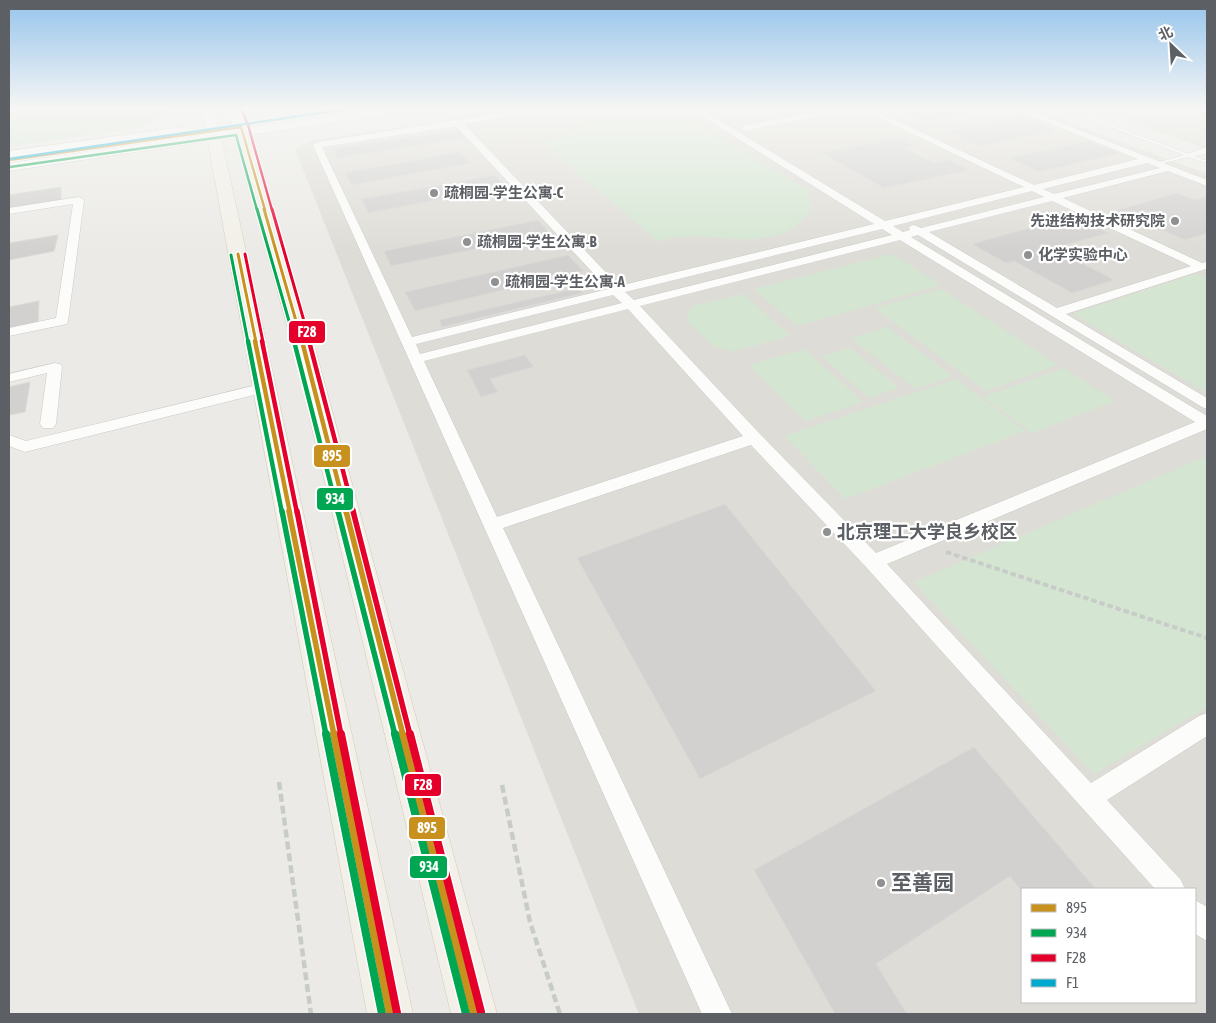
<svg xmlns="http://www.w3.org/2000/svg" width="1216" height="1023" font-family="'Asap Condensed','Noto Sans SC',sans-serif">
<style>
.education{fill:#dedcd6;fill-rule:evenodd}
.green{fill:#d4e6d2}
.building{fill:#d2d1cf;stroke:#dad9d6}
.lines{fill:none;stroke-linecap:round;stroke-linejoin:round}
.service-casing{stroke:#c8c8c8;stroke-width:1}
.minor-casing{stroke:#c8c8c8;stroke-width:1}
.secondary-casing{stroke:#c7c7c7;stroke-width:1}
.primary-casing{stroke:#d2cab6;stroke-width:1}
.path-far1{stroke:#c8ccc9;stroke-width:4;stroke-dasharray:5.5 3;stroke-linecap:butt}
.path{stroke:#c8ccc9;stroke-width:4.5;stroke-dasharray:8 4;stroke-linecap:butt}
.service{fill:#fcfcfb;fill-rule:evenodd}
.minor{fill:#fcfcfb;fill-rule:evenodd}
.secondary{fill:#fcfcfb;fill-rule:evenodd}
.primary{fill:#f2f0e8;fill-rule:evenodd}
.bus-1-far4-casing{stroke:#fff;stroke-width:4.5}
.bus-1-far3-casing{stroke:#fff;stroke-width:5.5}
.bus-1-far2-casing{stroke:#fff;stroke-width:8}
.bus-1-far1-casing{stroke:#fff;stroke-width:9}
.bus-1-casing{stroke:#fff;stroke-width:11}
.bus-2-far4-casing{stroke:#fff;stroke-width:4.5}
.bus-2-far3-casing{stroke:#fff;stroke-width:5.5}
.bus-2-far2-casing{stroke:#fff;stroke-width:8}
.bus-2-far1-casing{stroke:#fff;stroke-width:9}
.bus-2-casing{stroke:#fff;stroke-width:11}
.bus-3-far4-casing{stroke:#fff;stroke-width:4.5}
.bus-3-far3-casing{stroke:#fff;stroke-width:5.5}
.bus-3-far2-casing{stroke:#fff;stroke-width:8}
.bus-3-far1-casing{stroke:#fff;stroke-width:9}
.bus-3-casing{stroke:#fff;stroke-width:11}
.bus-4-casing{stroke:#fff;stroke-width:4.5}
.bus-1-far4{stroke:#c8911e;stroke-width:2.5}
.bus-1-far3{stroke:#c8911e;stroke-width:3}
.bus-1-far2{stroke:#c8911e;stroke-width:4.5}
.bus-1-far1{stroke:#c8911e;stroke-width:5.5}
.bus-1{stroke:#c8911e;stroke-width:8}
.bus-2-far4{stroke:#00a651;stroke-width:2.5}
.bus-2-far3{stroke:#00a651;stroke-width:3}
.bus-2-far2{stroke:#00a651;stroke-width:4.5}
.bus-2-far1{stroke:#00a651;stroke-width:5.5}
.bus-2{stroke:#00a651;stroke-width:8}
.bus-3-far4{stroke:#e4002b;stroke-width:2.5}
.bus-3-far3{stroke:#e4002b;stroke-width:3}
.bus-3-far2{stroke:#e4002b;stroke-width:4.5}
.bus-3-far1{stroke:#e4002b;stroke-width:5.5}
.bus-3{stroke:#e4002b;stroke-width:8}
.bus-4{stroke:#00a9ce;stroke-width:2.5}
.poi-dot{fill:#8e9092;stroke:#fff;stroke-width:2}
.labels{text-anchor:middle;stroke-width:4.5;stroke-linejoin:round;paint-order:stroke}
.far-poi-label{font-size:15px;font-weight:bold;fill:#5c5f64;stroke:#fff;text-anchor:start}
.poi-label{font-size:18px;font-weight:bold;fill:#5c5f64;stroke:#fff;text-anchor:start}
.near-poi-label{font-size:21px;font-weight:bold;fill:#5c5f64;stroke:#fff;text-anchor:start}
.line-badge{stroke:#fff;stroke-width:2}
.badge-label{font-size:14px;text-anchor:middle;font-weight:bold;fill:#fff}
</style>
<rect width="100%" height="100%" fill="#ebeae6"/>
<path class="education" d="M478 108H1031L1207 174V1014H639L295 149 313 140 449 121 443 113ZM1022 889H1195V1002H1022Z
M1091 108H1207V149Z"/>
<path class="green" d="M9 108H172V111L139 128 9 147Z
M636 117 665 118 700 126 808 190 812 208C784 252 732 237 689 236 679 236 668 239 658 241L541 142 568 137 576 129 589 125Z
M892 254 941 285 797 326 754 289Z
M1195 274 1207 280V393L1073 314Z
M941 289 1058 365 986 391 875 308Z
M743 294 790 336 734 351 713 346 688 322 687 314 693 306Z
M887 327 953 376 916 389 851 338Z
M850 348 899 388 869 398 822 356Z
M804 349 863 402 806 421 749 365Z
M1064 368 1115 401 1032 433 983 397Z
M956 379 1025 431 845 499 785 436Z
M1207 456V707L1094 774 914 582Z"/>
<path class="building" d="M897 108H987L923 121 895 109Z
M1022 117 1055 130 980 146 949 132Z
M458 130 465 138 337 158 333 149Z
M899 138 915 146 904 148 934 163 949 160 969 170 884 188 822 153Z
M1087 141 1119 153 1039 172 1009 158Z
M460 152 470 163 352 185 345 173Z
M495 175 506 187 368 213 361 199Z
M61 187V200L9 208V195Z
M1177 193 1195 200 1207 196V233L1185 240 1117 210Z
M1072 216 1108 233 1054 248 1114 280 1072 293 1014 261 1006 263 972 244Z
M538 220 550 234 391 266 384 251Z
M58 235 54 251 9 260V243Z
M568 255 583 271 415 311 405 292Z
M578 288 583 293 442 327 439 320Z
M39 301 38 323 9 328V307Z
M525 355 534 367 490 379 498 392 481 397 467 370Z
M30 382 25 412 9 415V387Z
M725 504 876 691 700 779 577 558Z
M974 747 1096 889H1022V892L1010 876 876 964 907 1014H835L754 870Z"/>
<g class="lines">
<defs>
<path id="service" d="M1067 108 1207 161V163L1188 157 1156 165V163L1184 155 1060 108Z"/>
<path id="minor" d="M533 108H555L464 124 619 286 874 224 689 108H699L885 221 1024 187 858 108H869L1034 185 1138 159 1011 108H1023L1207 180V186L1168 171 1063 198 1202 263 1207 262 1206 269 1066 314 1207 398V409L1202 407 918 235 911 237 1207 416V429L887 564 1091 783 1199 716 1207 713V736L1107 800 1181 880 1185 889H1155L866 567 751 445 503 528 732 1014H702L313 145 317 142ZM456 126 608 289 412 337 322 147ZM1147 163 1160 168 1054 194 1043 189ZM1032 191 1044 197 921 228 914 225 910 226 909 228 910 230 903 232 893 226ZM1052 201 1191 266 1057 308 929 232ZM882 229 892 235 634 300 625 292ZM900 240 1195 422 876 553 760 434 640 306ZM613 295 622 303 420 354 416 344ZM628 309 743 436 497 517 424 361Z
M838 108H858L745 131 741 128 745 125Z
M176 128 208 129 212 132 208 135 176 134 9 157V151Z
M1207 147V153L1189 158 1184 155Z
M79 197 84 200 68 321 67 324 9 336V328L56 318 73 204 9 214V208Z
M55 363 60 364 62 367 56 424 53 428H43L40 424 47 373 9 382V374Z
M265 383 270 385 272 388 270 391 25 452 9 446V435L26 441Z
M1195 900 1207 907V941L1195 934Z"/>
<path id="secondary" d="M202 108H214L219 132 235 130 227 108H239L246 128 382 108H413L408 111 9 171V163L207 134Z"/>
<path id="primary" d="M242 129 249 133 316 352 497 1014H451L294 352 235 133Z
M214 133 221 137 413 1014H367L207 137Z"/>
</defs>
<use href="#service" class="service-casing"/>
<use href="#minor" class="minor-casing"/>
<use href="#secondary" class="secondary-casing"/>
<use href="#primary" class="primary-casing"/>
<path class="path-far1" d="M946 552 1207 638"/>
<path class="path" d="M279 782 311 1014
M502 785 530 922 560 1014"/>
<use href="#service" class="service"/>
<use href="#minor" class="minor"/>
<use href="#secondary" class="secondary"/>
<use href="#primary" class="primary"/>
<defs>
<path id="bus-1-far4" d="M9 160 241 127 265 210"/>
<path id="bus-1-far3" d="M264 209 302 342
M238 254 256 342"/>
<path id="bus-1-far2" d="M255 341 290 513
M302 341 346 513"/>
<path id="bus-1-far1" d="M289 511 334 735
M346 511 403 735"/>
<path id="bus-1" d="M334 734 390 1014
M402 734 474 1014"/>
<path id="bus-2-far4" d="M10 167 236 135 257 210"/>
<path id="bus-2-far3" d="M257 209 295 342
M231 255 248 342"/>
<path id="bus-2-far2" d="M248 341 282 513
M294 341 338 513"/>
<path id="bus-2-far1" d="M282 511 326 735
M338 511 395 735"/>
<path id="bus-2" d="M326 734 382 1014
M395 734 466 1014"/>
<path id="bus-3-far4" d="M241 108 248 125 272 210"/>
<path id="bus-3-far3" d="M272 209 310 342
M245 254 263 342"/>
<path id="bus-3-far2" d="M262 341 297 513
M309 341 354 513"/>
<path id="bus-3-far1" d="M297 511 341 735
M353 511 410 735"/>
<path id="bus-3" d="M341 734 397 1013
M410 734 481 1012"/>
<path id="bus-4" d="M9 159 354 108"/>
</defs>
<use href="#bus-1-far4" class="bus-1-far4-casing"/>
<use href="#bus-1-far3" class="bus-1-far3-casing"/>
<use href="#bus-1-far2" class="bus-1-far2-casing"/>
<use href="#bus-1-far1" class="bus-1-far1-casing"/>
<use href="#bus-1" class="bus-1-casing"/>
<use href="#bus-2-far4" class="bus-2-far4-casing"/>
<use href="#bus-2-far3" class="bus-2-far3-casing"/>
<use href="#bus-2-far2" class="bus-2-far2-casing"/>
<use href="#bus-2-far1" class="bus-2-far1-casing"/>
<use href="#bus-2" class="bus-2-casing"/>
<use href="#bus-3-far4" class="bus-3-far4-casing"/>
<use href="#bus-3-far3" class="bus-3-far3-casing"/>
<use href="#bus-3-far2" class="bus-3-far2-casing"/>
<use href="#bus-3-far1" class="bus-3-far1-casing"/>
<use href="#bus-3" class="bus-3-casing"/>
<use href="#bus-4" class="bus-4-casing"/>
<use href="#bus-1-far4" class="bus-1-far4"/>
<use href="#bus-1-far3" class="bus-1-far3"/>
<use href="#bus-1-far2" class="bus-1-far2"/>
<use href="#bus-1-far1" class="bus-1-far1"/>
<use href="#bus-1" class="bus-1"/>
<use href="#bus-2-far4" class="bus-2-far4"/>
<use href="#bus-2-far3" class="bus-2-far3"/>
<use href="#bus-2-far2" class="bus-2-far2"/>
<use href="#bus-2-far1" class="bus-2-far1"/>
<use href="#bus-2" class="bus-2"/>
<use href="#bus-3-far4" class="bus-3-far4"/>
<use href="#bus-3-far3" class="bus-3-far3"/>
<use href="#bus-3-far2" class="bus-3-far2"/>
<use href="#bus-3-far1" class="bus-3-far1"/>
<use href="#bus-3" class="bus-3"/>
<use href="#bus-4" class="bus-4"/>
</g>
<linearGradient id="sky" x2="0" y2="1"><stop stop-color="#96c4ec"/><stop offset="0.43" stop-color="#f6f6f4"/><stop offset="1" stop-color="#f6f6f4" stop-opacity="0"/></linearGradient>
<rect width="1216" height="252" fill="url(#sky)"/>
<g class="poi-dot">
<circle cx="434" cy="193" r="5"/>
<circle cx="1175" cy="221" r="5"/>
<circle cx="467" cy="242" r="5"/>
<circle cx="1028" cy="255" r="5"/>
<circle cx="495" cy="282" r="5"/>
<circle cx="827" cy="532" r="5"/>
<circle cx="881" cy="883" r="5"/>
</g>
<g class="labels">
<g class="far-poi-label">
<text x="444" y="198">疏桐园-学生公寓-C</text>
<text x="1165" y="226" text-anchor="end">先进结构技术研究院</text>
<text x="477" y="247">疏桐园-学生公寓-B</text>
<text x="1038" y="260">化学实验中心</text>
<text x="505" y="287">疏桐园-学生公寓-A</text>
</g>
<g class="poi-label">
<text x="837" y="538">北京理工大学良乡校区</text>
</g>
<g class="near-poi-label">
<text x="891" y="890">至善园</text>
</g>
</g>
<g class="line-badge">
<rect x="288" y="320" width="38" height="24" rx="5" fill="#e4002b"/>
<rect x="313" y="444" width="38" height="24" rx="5" fill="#c8911e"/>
<rect x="316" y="487" width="38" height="24" rx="5" fill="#00a651"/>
<rect x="404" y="773" width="38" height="24" rx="5" fill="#e4002b"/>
<rect x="408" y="816" width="38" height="24" rx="5" fill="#c8911e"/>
<rect x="409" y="855" width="39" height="24" rx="5" fill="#00a651"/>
</g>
<g class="badge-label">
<text x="307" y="337">F28</text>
<text x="332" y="461">895</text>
<text x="335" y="504">934</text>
<text x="423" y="790">F28</text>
<text x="427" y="833">895</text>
<text x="429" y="872">934</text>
</g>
<rect width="1216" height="1023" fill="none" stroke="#5c5f64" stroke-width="20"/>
<rect x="1021" y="888" width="175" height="115" fill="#ffffff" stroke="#bebfc1"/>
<rect x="1031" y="904" width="25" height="8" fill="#c8911e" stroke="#bebfc1"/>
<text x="1066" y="913" font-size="15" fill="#5c5f64">895</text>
<rect x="1031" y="929" width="25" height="8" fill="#00a651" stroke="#bebfc1"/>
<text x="1066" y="938" font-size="15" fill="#5c5f64">934</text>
<rect x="1031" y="954" width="25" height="8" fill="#e4002b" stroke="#bebfc1"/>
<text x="1066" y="963" font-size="15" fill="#5c5f64">F28</text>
<rect x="1031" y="979" width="25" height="8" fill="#00a9ce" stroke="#bebfc1"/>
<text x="1066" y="988" font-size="15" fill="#5c5f64">F1</text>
<g transform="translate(1171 45) rotate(335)" stroke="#ffffff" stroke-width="4" paint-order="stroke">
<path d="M0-4L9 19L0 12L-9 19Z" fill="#5c5f64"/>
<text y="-8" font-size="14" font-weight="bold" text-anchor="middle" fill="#5c5f64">北</text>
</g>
</svg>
